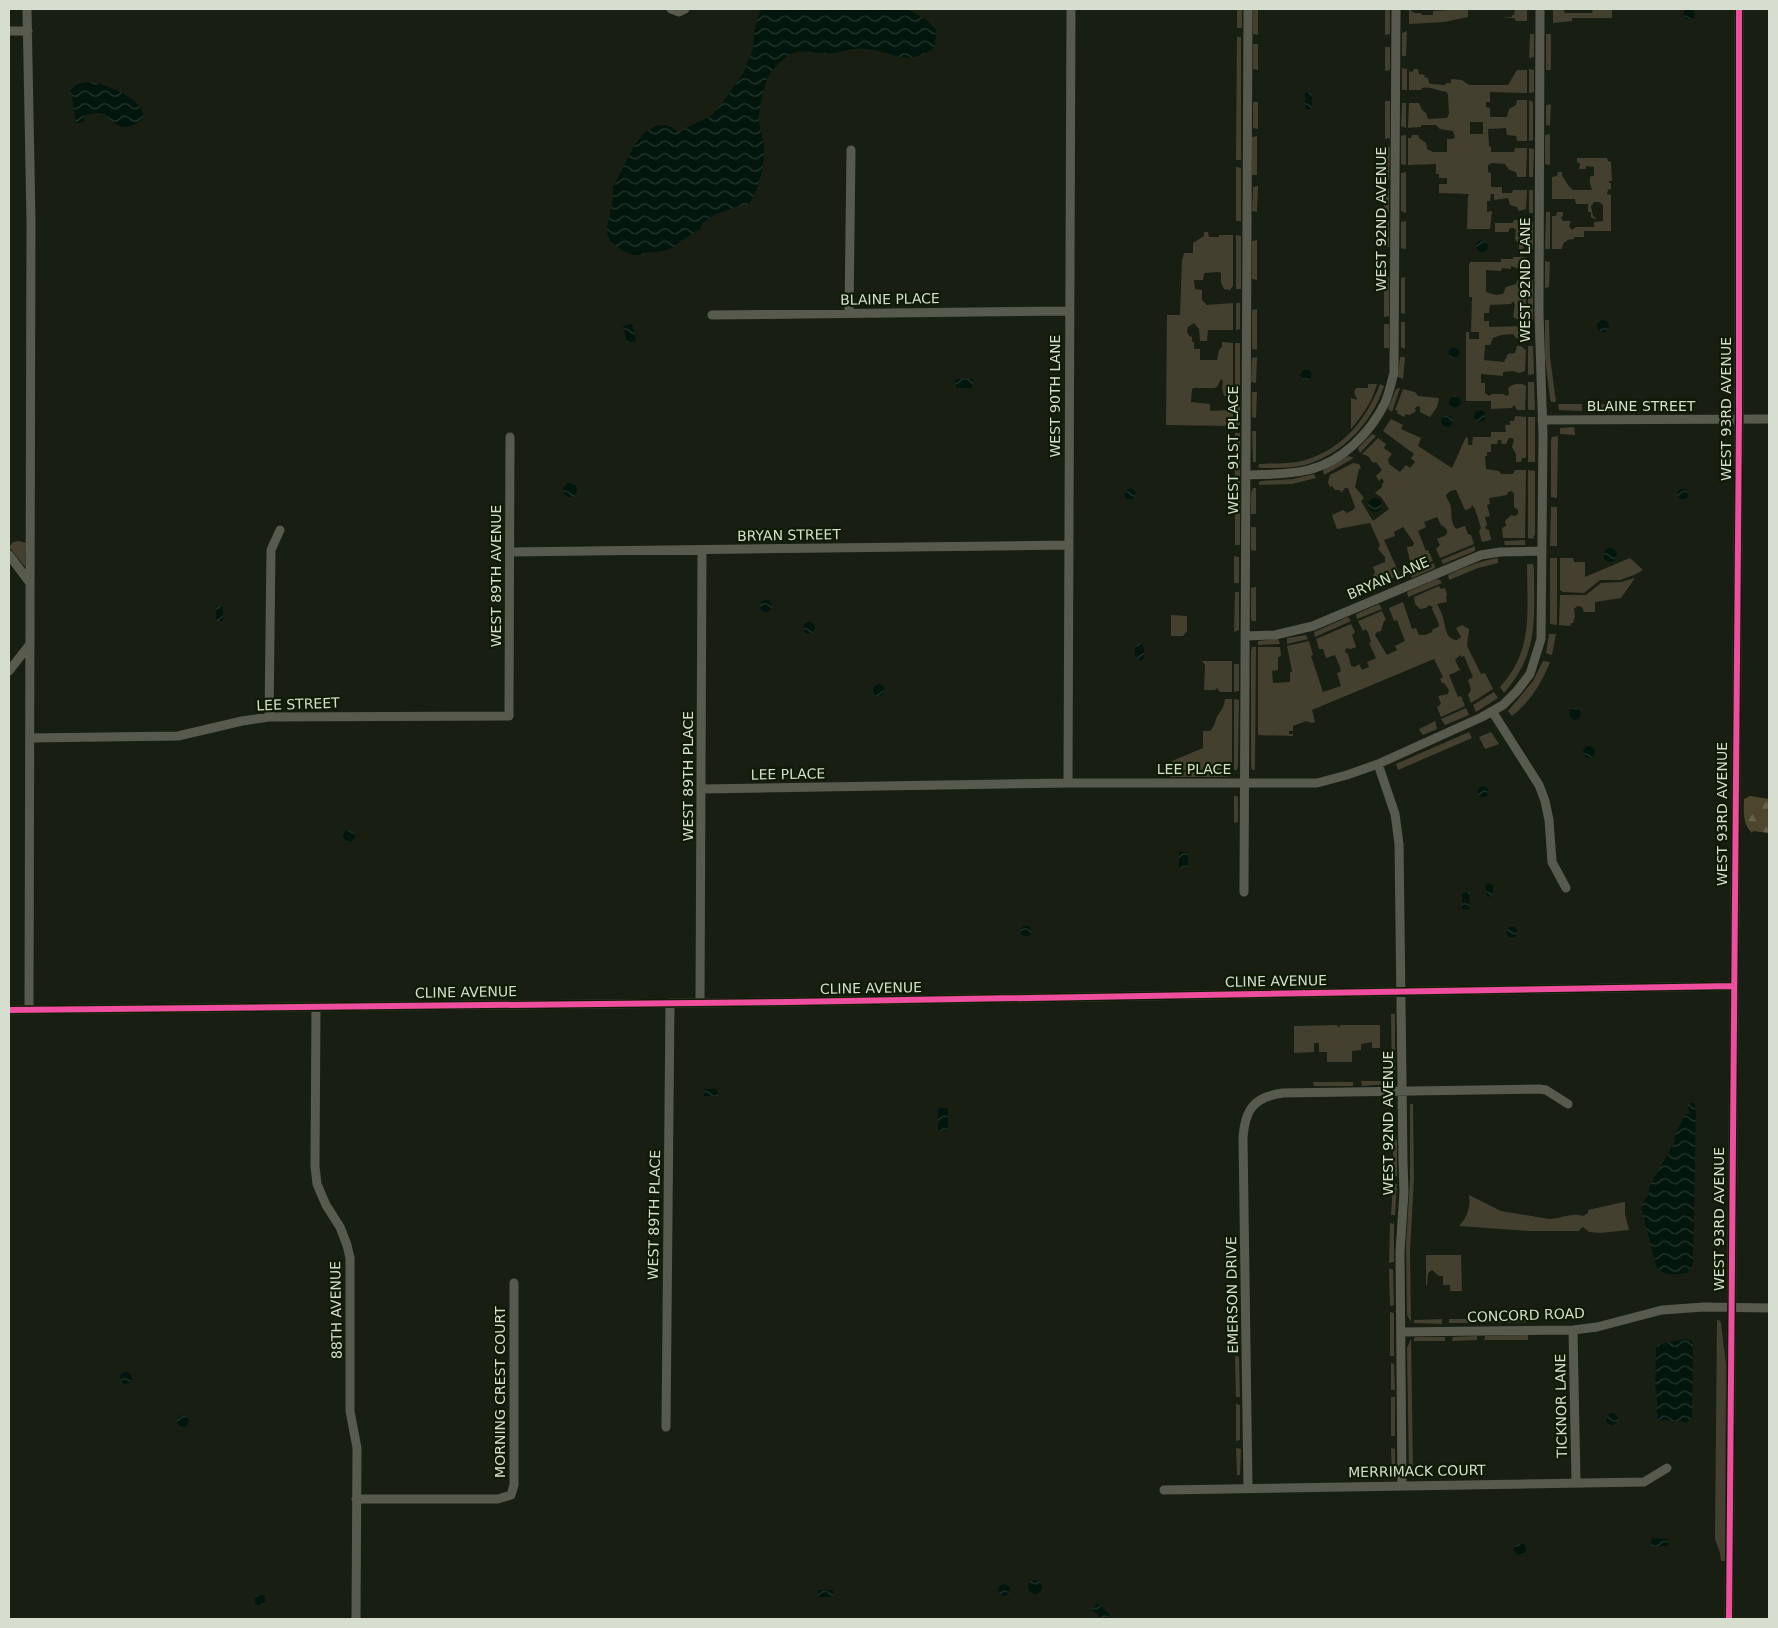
<svg xmlns="http://www.w3.org/2000/svg" width="1778" height="1628" font-family="'DejaVu Sans',sans-serif">
<style>
.green{fill:#434030;fill-rule:evenodd}
.forest{fill:url(#forest-firs)}
.water{fill:url(#water-waves)}
.lines{fill:none;stroke-linecap:round;stroke-linejoin:round}
.minor{stroke:#595a4e;stroke-width:9}
.cycleway-casing{stroke:#0f1b04;stroke-width:9}
.cycleway{stroke:#ef4d9e;stroke-width:6}
.labels{text-anchor:middle;stroke-width:4.5;stroke-linejoin:round;paint-order:stroke}
.street-label{font-size:14px;fill:#d6dfcf;stroke:#0f1b04}
</style>
<defs>
<pattern id="forest-firs" width="22" height="20" patternUnits="userSpaceOnUse" patternTransform="scale(1.25)"><rect width="22" height="20" fill="#4d462c"/><path d="M5 1l3.5 6h-7zM16 11l3.5 6h-7z" fill="#66604a"/></pattern>
<pattern id="water-waves" width="16" height="10" patternUnits="userSpaceOnUse" patternTransform="scale(1.25)"><rect width="16" height="10" fill="#02160d"/><path d="M0 5q4-4 8 0t8 0" fill="none" stroke="#26372f"/></pattern>
</defs>
<rect width="100%" height="100%" fill="#181f12"/>
<path class="green" d="M1237 9H1242V28H1237Z
M1253 9H1258V35L1253 34Z
M1385 9H1390V34L1385 35Z
M1409 9 1414 13H1421L1422 15H1433V11L1468 9V17L1444 22 1409 24Z
M1515 9H1527V21H1516L1514 18H1501L1512 17V15H1514Z
M1553 9H1563L1565 13H1592L1593 9H1612V18H1572V21L1553 23Z
M1407 31 1406 56H1402V33Z
M1530 34H1534V57L1529 58Z
M1546 34H1551V70H1546Z
M1237 37H1241V160H1236Z
M1253 44H1258V70L1253 69Z
M1385 47H1390V70L1385 71Z
M1402 68 1407 69V90H1402Z
M1414 69H1418L1419 74 1425 75 1424 77 1428 78 1429 83 1432 84 1445 85 1446 83H1451V79L1462 80 1469 85H1508L1517 70H1527V93L1490 92V102H1486V107L1490 108V117H1507L1509 109 1516 105 1517 100H1527V141H1517L1516 136 1507 135 1506 128 1488 129 1489 146 1491 147V152H1514L1515 148H1527L1526 177H1517L1516 172C1507 169 1510 171 1505 164L1492 163 1488 165V172L1491 173V187H1502V193H1512L1513 190H1527L1526 209 1519 211 1517 207 1510 205 1508 198 1494 200V194H1491L1490 201H1487V212L1492 211 1490 229H1467L1468 196 1469 194 1439 193V184H1447V178H1439V174H1436V164L1408 165V138H1411L1412 135H1418L1419 138 1426 143 1427 149 1433 152H1447V139H1453L1455 137 1453 131 1440 129 1436 125H1421V127L1408 128 1409 103H1419L1422 110 1426 113 1428 119 1447 118 1449 114 1448 95 1447 92C1437 91 1431 86 1422 88L1421 90H1409V71L1412 72ZM1470 122H1483V134H1470Z
M1529 69 1534 70V92L1529 93Z
M1529 100 1533 102V140L1529 141Z
M1385 101H1390V138L1385 139Z
M1253 102H1258V129L1253 128Z
M1402 103H1406V128L1401 126Z
M1551 104 1550 126 1546 125V105Z
M1550 134V165L1545 164V135Z
M1406 135V165L1401 164V136Z
M1257 136V175H1252V137Z
M1385 146 1390 147 1389 180 1385 181Z
M1529 148 1534 149 1533 177H1529Z
M1577 158H1607L1608 161 1611 162 1612 181H1609V183H1611V189L1608 190 1607 194 1611 195V231H1584V237H1574V239C1568 239 1562 242 1562 249H1552V216H1556L1557 212H1563V215L1561 218 1563 221H1571L1569 226 1572 230 1576 227H1594V222L1603 221V205L1599 202H1594L1591 206 1593 216 1596 218 1595 219 1591 217V212H1588V204H1576L1575 199H1552V177L1557 176 1558 172H1562V176C1566 181 1568 186 1573 190H1592C1591 186 1588 180 1591 176H1594V167L1586 166V169H1579L1580 164 1577 162Z
M1236 167 1241 168V221H1236Z
M1406 172V213L1401 211V173Z
M1258 186 1257 212 1252 211 1253 187Z
M1385 188 1389 189V212L1384 213Z
M1529 190H1533V213H1529Z
M1546 212H1550V249H1545Z
M1385 220 1389 221V247H1384Z
M1514 220 1526 221V246H1524L1523 249H1519V244L1515 239 1516 230 1514 228H1510L1508 232H1495V223H1513Z
M1406 221V249L1401 248V222Z
M1528 221 1533 222V249L1529 250Z
M1204 232H1208L1209 237H1219V235H1233V286L1230 290 1224 289 1221 283V273L1219 272 1204 273 1203 280H1194L1195 289 1202 290V300L1207 305 1233 303V330H1208L1207 341H1200L1199 329 1194 323 1188 327C1186 331 1187 336 1192 337V342H1194V349H1200V360H1217L1219 350 1222 347V342L1233 343V396H1224L1222 387 1223 381 1221 379 1217 387 1214 388H1194L1192 389 1191 402 1210 404V411L1228 410 1233 404V426L1166 425 1167 315H1180L1182 260 1184 253H1193V243L1204 236Z
M1236 235 1241 236V289H1236Z
M1257 240V280L1252 279V241Z
M1513 257H1526V267L1520 269 1511 266V269L1502 268 1501 271 1486 270V292L1496 295 1503 294 1506 287 1516 284 1518 279 1526 281V314L1522 319H1517L1513 317 1515 305 1513 301 1511 304 1490 305 1489 313H1484V321H1489V327L1526 326V339L1516 338 1513 334 1501 335 1493 338 1490 345H1485L1484 360 1504 362 1508 354 1515 353 1517 346H1521L1526 350 1525 371 1519 373 1513 371 1503 372V376L1481 374V383H1485V393L1489 396 1492 394H1503L1507 396 1509 394 1508 388C1512 384 1521 382 1526 386L1525 410H1517L1514 405 1512 408 1491 409V401H1466V332H1469V339H1479V332H1471L1472 297H1469V266L1470 262H1501V259H1513Z
M1545 261 1550 262 1549 287 1545 288Z
M1384 277H1389V316L1384 317Z
M1405 277V314L1401 313V278Z
M1528 278 1533 280V319H1528Z
M1236 303H1240V329L1236 330Z
M1257 309V350L1252 349V310Z
M1545 320H1549L1550 357 1556 402H1551L1550 398 1545 357Z
M1401 322H1405V349L1401 347Z
M1384 324H1389V348H1384Z
M1235 343H1240V395L1235 396Z
M1528 346H1533L1534 374 1528 375Z
M1257 357 1256 383 1251 382 1252 358Z
M1400 357H1405L1403 379 1398 377Z
M1528 382H1534L1535 410H1528Z
M1368 384H1377C1372 402 1363 415 1351 429V398L1357 400 1354 392 1356 388H1368Z
M1380 384 1384 386C1372 423 1343 454 1305 465 1291 468 1277 468 1262 468L1258 467 1259 464C1271 463 1284 464 1297 462 1338 454 1366 422 1380 384Z
M1400 388 1392 412 1388 409 1396 389Z
M1403 389 1415 392 1418 396 1439 398 1437 407 1430 417 1420 412V407L1418 406 1415 408 1416 411 1410 415 1406 414 1404 417 1397 413 1398 411 1395 410Z
M1252 392H1257L1256 418 1252 417Z
M1235 404H1240V425L1235 426Z
M1558 404H1582V411L1559 410Z
M1590 404H1617L1616 411H1591Z
M1656 405H1672L1671 412 1657 411Z
M1515 416 1526 417V458H1522L1521 462H1516V454L1512 447 1514 440 1512 438H1509L1506 444H1502L1501 440H1498L1497 444H1491V452H1487V456H1485L1486 469 1499 471 1501 474H1513L1515 470H1526L1525 538H1503L1502 528 1506 526 1505 521 1511 515 1515 516 1518 514V510L1514 507V494L1512 491 1508 492 1507 495 1489 498 1490 504 1487 505 1490 516 1485 517 1487 525 1485 527 1486 529 1489 530 1491 540 1482 542 1479 531 1481 528 1475 509 1472 505 1471 508 1465 510 1456 490C1451 490 1448 492 1446 496 1447 499 1449 501 1450 504 1453 511 1449 520 1456 529L1465 526 1468 534 1471 535 1474 544 1440 558 1436 549 1440 545 1437 539 1446 535C1449 530 1445 527 1441 525L1437 517 1424 522 1426 527 1418 531 1426 551 1428 550 1433 561 1413 569 1409 564C1411 557 1407 553 1407 547L1413 546 1414 543 1403 527 1394 532 1395 536 1384 540 1400 575 1380 583 1379 580 1375 581 1373 575 1375 573 1373 567 1385 562V557L1378 549 1380 545 1370 523 1337 529 1332 515 1343 510 1347 513 1353 510 1355 507 1348 488H1345L1341 493 1340 490H1335L1332 486 1330 487 1328 483 1330 475 1353 463 1359 464 1361 468 1359 469 1355 487 1364 498 1361 501 1373 521 1389 509 1381 497 1375 493 1382 487V484L1384 482 1382 478 1379 481 1376 476 1382 470 1376 462 1373 463 1368 456 1362 454 1378 438 1386 444 1384 448 1392 454 1388 459 1389 464 1400 472 1406 465 1410 468 1415 462 1411 458 1414 454 1383 431 1391 419 1403 425 1401 429 1421 438 1418 446 1452 468 1466 437 1468 439V445H1472L1473 437H1491V432H1506L1505 425H1510V421H1514Z
M1528 417H1535V462H1528Z
M1574 427 1575 435 1560 434V428Z
M1252 431H1256V462H1253Z
M1235 433H1240V483H1235Z
M1372 434 1376 436 1360 453 1358 448Z
M1558 436 1557 498 1551 497V440L1552 437Z
M1348 456 1354 458 1324 475 1323 470Z
M1528 470 1535 471V534L1533 539 1528 538Z
M1314 474 1316 478 1292 484 1259 485V482L1262 481 1293 479Z
M1253 488H1256V514H1251V494Z
M1235 497 1240 498V545H1235Z
M1551 507H1557V546H1550Z
M1251 527H1256V551L1251 550Z
M1525 540V545H1505L1504 541Z
M19 541 26 543 25 567 9 547 13 542Z
M1475 546V551L1443 564 1441 560Z
M1234 556 1239 557V583H1234Z
M1498 558V563L1478 568 1449 580 1448 575C1464 567 1480 561 1498 558Z
M1550 558H1557V625L1550 624Z
M1560 558H1573L1574 562H1585V577L1630 558 1643 570 1634 575 1620 580H1600L1584 593 1563 592 1560 590Z
M1434 563 1435 568 1412 578 1409 573Z
M1527 564H1533L1534 569C1534 619 1539 653 1504 693L1500 687C1534 651 1527 609 1527 564Z
M1635 578 1621 598 1595 602V612H1584L1582 607 1577 606 1574 609 1575 616 1573 623H1571L1570 626 1559 625 1560 595H1586L1601 583 1621 582Z
M1437 579 1440 580 1442 583 1408 597 1407 592Z
M1439 586 1441 589 1445 588 1447 594 1446 598 1447 602 1437 604C1439 608 1442 613 1443 618 1446 627 1445 639 1457 640L1461 637 1456 628 1462 625 1469 629 1467 646 1481 674 1485 673 1493 689 1471 703 1468 695 1471 690 1468 680 1473 677 1464 656 1461 657 1460 655 1455 660 1460 670 1449 675 1458 697 1461 696 1465 706 1441 717 1437 707 1441 704 1438 696 1448 694 1449 690 1444 683H1442L1440 679 1443 677 1434 659 1312 710 1315 722 1312 723 1306 721 1293 726V731H1289V734H1293V736L1258 735V647H1280L1281 656 1278 657V670L1272 671 1273 683 1290 682V673L1292 671 1287 646 1309 641 1313 655 1311 656 1323 692 1341 686 1337 673 1340 672 1341 670 1335 655 1326 658 1323 649H1319L1316 639 1351 624 1355 632 1352 635 1356 647 1351 649 1346 648 1345 652 1348 654 1351 666 1355 667 1359 664 1362 670 1369 667 1367 662 1376 658 1369 643 1371 642 1368 632 1365 629 1363 631 1358 621 1382 611 1386 620 1384 621 1381 631 1377 632 1375 635 1387 655 1397 650 1395 646 1405 641 1397 620 1394 621 1389 608 1403 602 1412 629 1416 628 1419 635H1425L1432 632 1433 629 1438 627 1439 624 1432 609 1433 607 1429 605 1426 608 1420 609 1415 604 1414 597Z
M1256 587V621H1252L1251 618V588Z
M1235 592H1239V630L1234 632Z
M1379 604 1382 609 1357 619 1356 614Z
M1171 615 1187 616V631L1183 636H1171Z
M1348 617 1351 621 1315 637 1314 632Z
M1549 634H1556L1552 655 1546 653Z
M1306 635 1308 639 1287 644V638Z
M1278 639 1280 644 1258 645V641Z
M1252 647H1256L1255 770H1252L1251 766V652Z
M1202 661H1232V692H1220L1217 688 1215 690H1204L1205 665Z
M1543 661 1550 662C1542 683 1529 703 1512 716L1508 711 1533 681Z
M1234 664H1239V691L1234 692Z
M1494 692 1498 698 1476 712 1473 705Z
M1225 699H1232V770H1172V761L1203 748V731H1210C1217 723 1214 721 1218 715 1222 709 1224 707 1225 699Z
M1234 699 1239 700 1238 765 1237 770H1234Z
M1466 708 1469 715 1445 725 1441 719Z
M1435 721 1437 729 1423 735 1419 729Z
M1469 732 1472 738 1398 770 1396 764 1398 763Z
M1491 732 1499 744 1485 749 1479 737Z
M1173 772H1232V776L1225 777H1170Z
M1234 796H1237L1238 798V822L1234 823Z
M1391 1014H1395V1079H1392Z
M1337 1025 1339 1028 1340 1025H1380V1048H1372V1042L1361 1044V1050L1352 1051V1062H1327V1052H1319V1043H1314V1052L1294 1053V1026Z
M1361 1081H1390L1389 1084 1362 1086Z
M1313 1082H1353V1086H1314Z
M1410 1104H1413L1414 1179 1410 1251 1411 1322 1407 1315 1406 1245 1410 1179Z
M1393 1139 1397 1140V1176L1393 1177Z
M1393 1184H1397L1395 1215H1391Z
M1469 1195 1501 1211 1549 1219C1560 1219 1573 1212 1583 1216L1588 1213V1210L1624 1202H1625V1214L1629 1230 1600 1233 1589 1232 1583 1227 1581 1228 1579 1231H1530L1459 1226C1467 1218 1471 1206 1469 1195Z
M1390 1223 1394 1224V1262L1389 1263Z
M1426 1255H1461L1462 1291H1450V1285H1443V1276H1439L1432 1270 1428 1273 1427 1285H1426Z
M1389 1269H1393L1394 1305 1390 1306Z
M1390 1312 1394 1313V1356H1390Z
M1533 1318 1532 1322 1484 1323V1319Z
M1442 1319V1324L1414 1323V1320Z
M1449 1319H1477V1323H1449Z
M1717 1320H1719L1721 1323 1726 1365 1725 1561H1721L1720 1553 1715 1539Z
M1528 1335V1340H1484L1485 1336Z
M1477 1336V1340L1452 1341 1453 1337Z
M1416 1337H1445V1341H1414V1338Z
M1411 1339 1413 1473H1410L1409 1469 1407 1348Z
M1235 1356 1239 1357 1240 1397H1236Z
M1391 1363 1394 1364 1395 1390H1391Z
M1391 1397H1395V1436H1391Z
M1236 1404 1240 1405V1440L1236 1441Z
M1236 1448 1241 1449 1240 1475H1237Z
M1391 1448 1395 1449V1473H1392Z"/>
<path class="forest" d="M1750 796 1769 799V833L1753 831 1752 833C1742 823 1744 812 1744 799Z"/>
<path class="water" d="M1683.5 14a5.5 5.5 0 1 1 11 0a5.5 5.5 0 1 1-11 0Z
M761 9H907L927 20 936 30 935 47C903 72 886 45 855 49 844 50 836 54 825 54 813 53 802 49 791 54 785 57 775 66 771 72 766 78 759 108 759 116 758 127 764 138 764 150 764 169 759 188 749 204 736 208 703 214 700 229L679 242 676 246 664 251 645 253 642 255H633L623 251 610 241 607 233V226L612 206 613 187 634 146 644 133 655 126 665 125 675 129 677 132 711 116 722 103 743 74 753 49 754 30Z
M88 82C103 83 148 99 143 119 128 132 116 128 105 114L97 113 85 115 84 121 77 124 73 107 72 93 70 91 76 84Z
M1305 93H1312V109H1305Z
M1476 246a6 6 0 1 1 12 0a6 6 0 1 1-12 0Z
M1597 326a6 6 0 1 1 12 0a6 6 0 1 1-12 0Z
M632 324 636 341 627 343 623 326Z
M1448.5 353a5.5 5.5 0 1 1 11 0a5.5 5.5 0 1 1-11 0Z
M1300.5 375a5.5 5.5 0 1 1 11 0a5.5 5.5 0 1 1-11 0Z
M956 379H973L972 388H956L955 381Z
M1449 402a6 6 0 1 1 12 0a6 6 0 1 1-12 0Z
M1474 416a6 6 0 1 1 12 0a6 6 0 1 1-12 0Z
M1441 421a6 6 0 1 1 12 0a6 6 0 1 1-12 0Z
M563 490a7 7 0 1 1 14 0a7 7 0 1 1-14 0Z
M1677.5 494a5.5 5.5 0 1 1 11 0a5.5 5.5 0 1 1-11 0Z
M1124.5 494a5.5 5.5 0 1 1 11 0a5.5 5.5 0 1 1-11 0Z
M1368 505a7 7 0 1 1 14 0a7 7 0 1 1-14 0Z
M1603 555a7 7 0 1 1 14 0a7 7 0 1 1-14 0Z
M760 606a6 6 0 1 1 12 0a6 6 0 1 1-12 0Z
M216 606H223V621H216Z
M803 628a6 6 0 1 1 12 0a6 6 0 1 1-12 0Z
M1141 643 1144 648V658L1140 661 1135 657V647Z
M873 690a6 6 0 1 1 12 0a6 6 0 1 1-12 0Z
M1569 714a6 6 0 1 1 12 0a6 6 0 1 1-12 0Z
M1583 752a6 6 0 1 1 12 0a6 6 0 1 1-12 0Z
M1477.5 792a5.5 5.5 0 1 1 11 0a5.5 5.5 0 1 1-11 0Z
M343 836a6 6 0 1 1 12 0a6 6 0 1 1-12 0Z
M1179 852H1188V868H1179Z
M1488 883 1493 885V893L1491 897 1487 896 1485 886Z
M1462 892H1470L1469 910 1462 909Z
M1020.5 931a5.5 5.5 0 1 1 11 0a5.5 5.5 0 1 1-11 0Z
M1506.5 932a5.5 5.5 0 1 1 11 0a5.5 5.5 0 1 1-11 0Z
M704 1089H717L718 1096H704Z
M1692 1103H1694L1696 1109 1693 1264 1687 1273C1675 1274 1664 1278 1656 1266L1641 1206 1649 1194V1187L1674 1143 1675 1135 1685 1114 1690 1113 1687 1104Z
M938 1108H948V1131H938Z
M1685 1339 1692 1341 1693 1344 1692 1418 1687 1422 1664 1420 1660 1421 1657 1419 1658 1415 1656 1411C1659 1404 1655 1398 1657 1390L1655 1387 1656 1348 1657 1345Z
M120 1378a6 6 0 1 1 12 0a6 6 0 1 1-12 0Z
M1606 1419a6 6 0 1 1 12 0a6 6 0 1 1-12 0Z
M177 1421a6 6 0 1 1 12 0a6 6 0 1 1-12 0Z
M1652 1538 1668 1539V1546H1651Z
M1514 1549a6 6 0 1 1 12 0a6 6 0 1 1-12 0Z
M1028 1587a7 7 0 1 1 14 0a7 7 0 1 1-14 0Z
M998 1590a6 6 0 1 1 12 0a6 6 0 1 1-12 0Z
M818 1590H833V1597H818Z
M254.5 1600a5.5 5.5 0 1 1 11 0a5.5 5.5 0 1 1-11 0Z
M1098 1603 1110 1615 1106 1619H1102L1092 1609Z"/>
<g class="lines">
<path class="minor" d="M27 9 31 221 29 1010
M671 9 679 12 685 9
M9 31H28
M849 313 851 150
M712 315 1069 311
M1542 420 1769 419
M1246 475C1267 474 1288 475 1308 470 1342 462 1370 433 1385 403 1389 394 1391 383 1394 373L1396 9
M510 552 1068 545
M9 555 30 583
M1246 636 1275 635 1313 626 1481 555 1500 552 1542 551
M9 671 30 644
M1492 711 1539 785 1545 801 1549 820 1552 862 1566 888
M269 717 271 550 280 530
M30 738 178 736 242 721 269 717 509 716 510 437
M1378 764 1395 814 1399 844 1403 1162 1404 1192 1400 1252 1402 1486
M1068 783 1071 9
M702 789 1068 783H1317L1347 775 1378 764 1482 717 1503 705 1517 691 1530 674 1541 639 1543 436 1539 314 1540 9
M1244 892 1248 9
M700 1002 702 550
M316 1007 315 1166 317 1184 326 1205 340 1227 347 1245 350 1258V1411L357 1448 356 1619
M9 1010 788 1002 1733 986
M1573 1330 1576 1482
M1401 1332 1573 1330 1597 1327 1662 1310 1704 1307 1769 1308
M666 1427 670 1003
M1248 1487 1243 1138C1245 1109 1254 1097 1283 1093L1539 1089 1546 1090 1568 1104
M1164 1490 1644 1482 1667 1468
M356 1499H498L511 1495 514 1485V1283
M1729 1619 1739 419V9"/>
<defs>
<path id="cycleway" d="M9 1010 788 1002 1733 986
M1729 1619 1739 419V9"/>
</defs>
<use href="#cycleway" class="cycleway-casing"/>
<use href="#cycleway" class="cycleway"/>
</g>
<g class="labels">
<g class="street-label">
<text transform="translate(1381 219) rotate(-90)" y="5">WEST 92ND AVENUE</text>
<text transform="translate(1525 280) rotate(-90)" y="5">WEST 92ND LANE</text>
<text transform="translate(890 299) rotate(-1)" y="5">BLAINE PLACE</text>
<text transform="translate(1055 396) rotate(-90)" y="5">WEST 90TH LANE</text>
<text x="1641" y="411">BLAINE STREET</text>
<text transform="translate(1726 409) rotate(-90)" y="5">WEST 93RD AVENUE</text>
<text transform="translate(1233 450) rotate(-90)" y="5">WEST 91ST PLACE</text>
<text transform="translate(789 535) rotate(-1)" y="5">BRYAN STREET</text>
<text transform="translate(496 576) rotate(-90)" y="5">WEST 89TH AVENUE</text>
<text transform="translate(1388 578) rotate(-23)" y="5">BRYAN LANE</text>
<text transform="translate(298 704) rotate(-2)" y="5">LEE STREET</text>
<text x="1194" y="774">LEE PLACE</text>
<text transform="translate(788 774) rotate(-1)" y="5">LEE PLACE</text>
<text transform="translate(688 776) rotate(-90)" y="5">WEST 89TH PLACE</text>
<text transform="translate(1722 814) rotate(-90)" y="5">WEST 93RD AVENUE</text>
<text transform="translate(1276 981) rotate(-1)" y="5">CLINE AVENUE</text>
<text transform="translate(871 988) rotate(-1)" y="5">CLINE AVENUE</text>
<text transform="translate(466 992) rotate(-1)" y="5">CLINE AVENUE</text>
<text transform="translate(1388 1123) rotate(-90)" y="5">WEST 92ND AVENUE</text>
<text transform="translate(654 1215) rotate(-89)" y="5">WEST 89TH PLACE</text>
<text transform="translate(1719 1219) rotate(-90)" y="5">WEST 93RD AVENUE</text>
<text transform="translate(1232 1295) rotate(-91)" y="5">EMERSON DRIVE</text>
<text transform="translate(336 1310) rotate(-91)" y="5">88TH AVENUE</text>
<text transform="translate(1526 1315) rotate(-2)" y="5">CONCORD ROAD</text>
<text transform="translate(500 1392) rotate(-90)" y="5">MORNING CREST COURT</text>
<text transform="translate(1561 1406) rotate(-91)" y="5">TICKNOR LANE</text>
<text transform="translate(1417 1471) rotate(-1)" y="5">MERRIMACK COURT</text>
</g>
</g>
<rect width="1778" height="1628" fill="none" stroke="#d6dfcf" stroke-width="20"/>
</svg>
